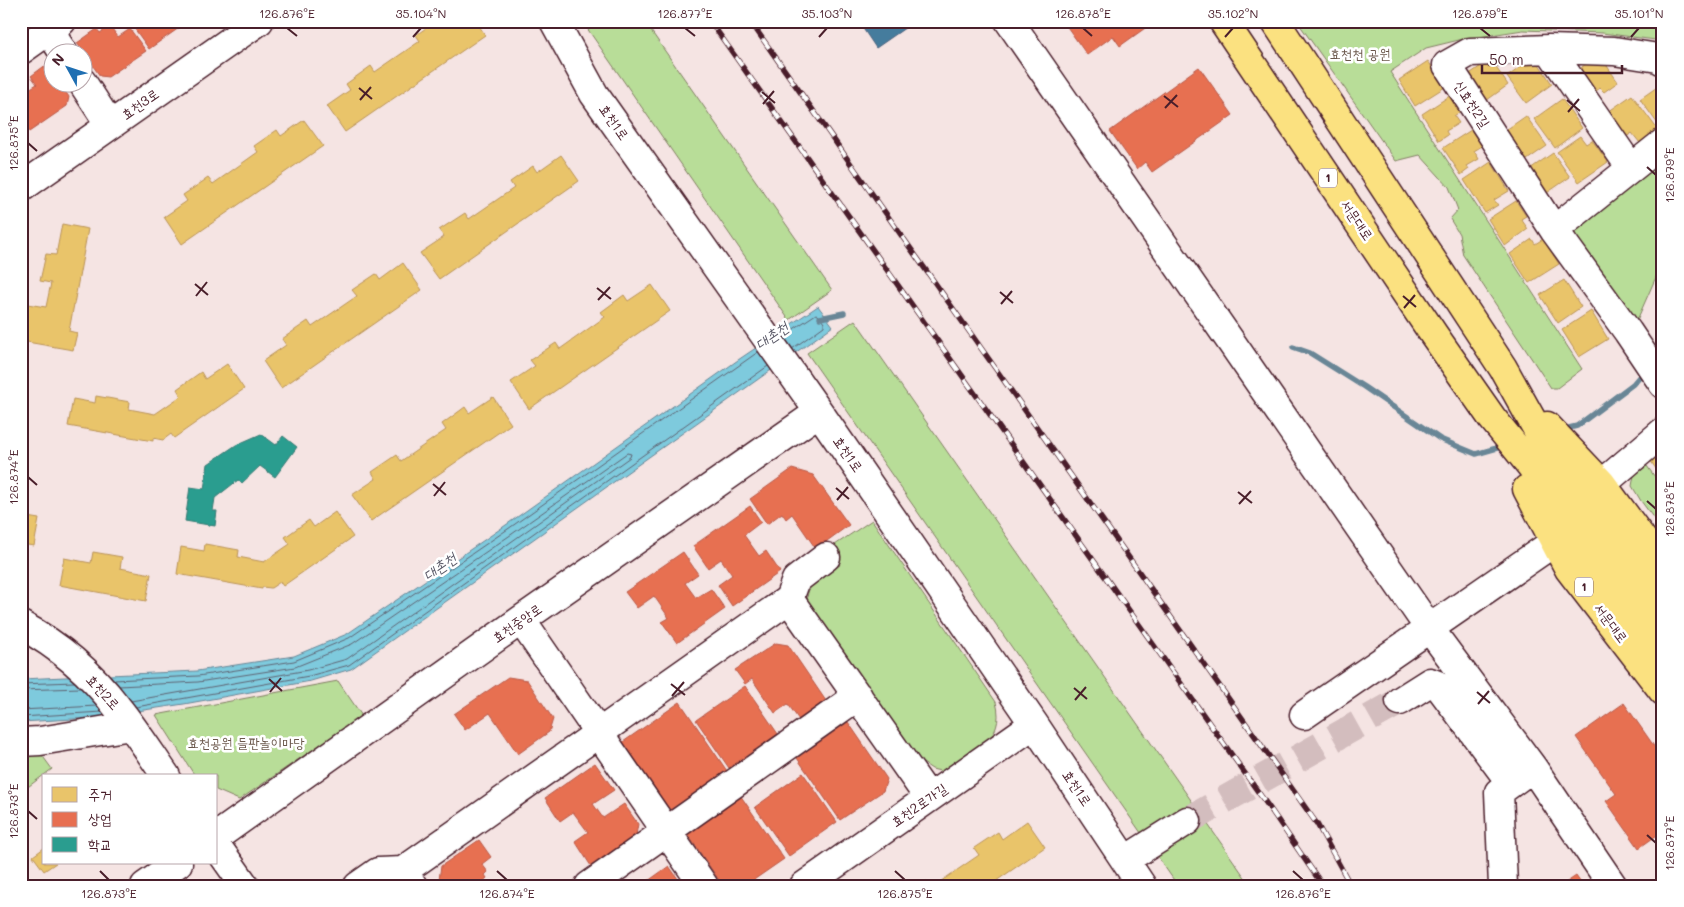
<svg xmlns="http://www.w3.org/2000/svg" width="1684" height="907" font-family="Mali,'Poor Story',sans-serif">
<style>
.green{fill:#b8dd98;stroke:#817e62}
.water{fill:#7ecadd;stroke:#698696}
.homes{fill:#e9c46a;stroke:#b99257}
.shops{fill:#e76f51;stroke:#b85746}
.schools{fill:#2a9d8f;stroke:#347771}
.public{fill:#457b9d;stroke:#465f7b}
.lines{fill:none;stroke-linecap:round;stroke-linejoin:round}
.shore{stroke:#5f6372;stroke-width:1}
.stream{stroke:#698696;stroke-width:5.5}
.minor-tunnel{stroke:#d3bdbe;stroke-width:28;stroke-dasharray:28 14;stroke-linecap:butt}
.minor-casing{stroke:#4a1f2b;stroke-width:31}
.major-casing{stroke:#4a1f2b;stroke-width:31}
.minor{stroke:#fff;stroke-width:28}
.major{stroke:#fbe180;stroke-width:28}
.rail-casing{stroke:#4a1f2b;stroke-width:5.5}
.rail{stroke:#fff;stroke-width:4;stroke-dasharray:11;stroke-linecap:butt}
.ticks{fill:none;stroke:#4a1f2b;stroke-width:2}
.labels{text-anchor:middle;stroke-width:5;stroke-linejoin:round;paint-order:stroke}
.shield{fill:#fff;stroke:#80626b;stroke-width:1}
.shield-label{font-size:12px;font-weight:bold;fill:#4a1f2b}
.park-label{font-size:14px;fill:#6b584c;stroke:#fff}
.street-label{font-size:14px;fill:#4a1f2b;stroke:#fff}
.water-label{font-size:15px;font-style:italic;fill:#5c5b69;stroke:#fff}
.neatline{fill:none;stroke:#4a1f2b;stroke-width:2}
.ticks-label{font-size:12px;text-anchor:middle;fill:#4a1f2b}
</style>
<rect width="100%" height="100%" fill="#f5e4e3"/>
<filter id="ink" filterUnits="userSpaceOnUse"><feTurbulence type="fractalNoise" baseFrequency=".02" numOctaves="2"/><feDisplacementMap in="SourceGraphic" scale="10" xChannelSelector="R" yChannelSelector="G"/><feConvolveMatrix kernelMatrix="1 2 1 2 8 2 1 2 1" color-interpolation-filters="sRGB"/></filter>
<g filter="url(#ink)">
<path class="green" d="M582 21H644L832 290 789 320Z
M1297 21H1663V41L1602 33 1523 30 1459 40 1426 48 1390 72 1582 369 1557 388H1551L1463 255 1459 234 1450 219 1458 210 1449 187 1420 155 1396 161Z
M1663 159V261L1634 327 1575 243V231Z
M855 320 1251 886H1178L807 353Z
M1647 466 1663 488V531L1641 501 1632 486 1634 475Z
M872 520 996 702C1007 741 971 754 944 772L932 769 917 759 808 604C803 583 825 575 840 565L829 549Z
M338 681 362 716 239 800 216 790V776H195L156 715Z
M36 747 52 769 21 792V748Z"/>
<path class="water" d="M818 306 833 326 351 669 311 681 184 704 91 718 21 722V679L197 671 294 656 347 634 506 525 738 360Z"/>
<path class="homes" d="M436 21H441L444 25 448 21H476L485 35 345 132 327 106 350 90 346 84 371 66 375 72 420 41 416 35Z
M1592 60 1605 63 1618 82 1604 92 1600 88 1592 94 1578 75 1582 67Z
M1428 61 1445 87 1415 106 1399 80Z
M1529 61H1537L1552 84 1526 103 1507 77Z
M1487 62 1490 66 1493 63 1508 85 1483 103 1468 75Z
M1660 85 1663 89V126L1660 127 1640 99Z
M1451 95 1461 111 1454 116 1459 123 1446 131 1448 135 1439 141 1422 114Z
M1632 95 1658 130 1640 143 1632 133 1626 137 1605 114Z
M1562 99 1582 128 1555 148 1534 119Z
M1526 116 1547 146 1524 162 1503 132Z
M304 120 323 146 182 244 164 217 187 201 183 195 208 178 213 184 258 152 254 146 277 130 281 136Z
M1471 130 1482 146 1474 151 1479 159 1467 166 1469 169 1461 175 1443 148Z
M1580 136 1586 144 1592 140 1608 162 1579 182 1557 152Z
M1553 153 1570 177 1544 195 1527 171Z
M561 155 579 181 439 279 420 253 444 237 439 230 465 213 469 219 514 188 510 182 533 166 537 172Z
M1491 162 1509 191 1494 200 1498 205 1485 213 1464 180Z
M1516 201 1526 216 1521 219 1528 229 1505 246 1488 219Z
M62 224 88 229 69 331 77 333 73 350 21 341V303L46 307 51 283 40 281 46 254 56 255Z
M1532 239 1535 244 1543 239 1559 264 1529 283 1510 254Z
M403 263 422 290 281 388 263 361 286 345 282 339 308 321 312 327 357 296 352 290 376 274 380 280Z
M1564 280 1581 307 1558 323 1540 295Z
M652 285 670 311 529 409 511 382 535 366 530 360 556 343 560 349 605 317 601 312 624 295 628 301Z
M1591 311 1608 339 1579 357 1562 330Z
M227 364 244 389 174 438 171 434 163 440 153 438V441L68 426 73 399 95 403 96 396 130 402 129 409 155 414 181 396 177 389 201 372 205 379Z
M493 397 511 424 371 521 352 495 376 479 372 472 397 455 401 461 446 430 442 424 465 407 469 413Z
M1663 451V479L1650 460Z
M335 512 353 537 283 586 280 582 271 588 262 587V589L177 574 181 547 204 551 205 544 239 550 238 557 264 562 290 544 285 537 309 520 314 527Z
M21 516 39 519 34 546 21 544Z
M93 552 122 557 120 568 151 574 146 601 59 585 64 558 91 563Z
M1027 821 1045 847 989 886H934L979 855 974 848 998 832 1002 839Z
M44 848V863H56L44 871 33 856Z
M927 881 930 886H919Z"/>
<path class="shops" d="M129 21H189L149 49Z
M1063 21H1155L1120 46 1113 36 1087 55Z
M110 26 118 37 130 29 146 51 108 77 100 76 77 43 97 29 100 33Z
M43 67 51 70 52 82H59L69 97 67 106 29 132 21 121V94L37 84 31 76Z
M1199 67 1233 115 1152 172 1145 162 1137 169 1110 131Z
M792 469 813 475 849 525 816 549 792 514 786 519 782 513 767 524 750 499Z
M750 506 761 522 744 535 759 556 766 551 780 572 732 606 718 585 732 575 721 559 708 568 693 546Z
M683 552 698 574 685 583 696 598 711 589 725 609 677 643 662 622 669 618 654 596 637 608 625 592Z
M776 643 788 645 826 701 799 720 788 704 775 713 752 679 745 684 735 670Z
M508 677 527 680 553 719 549 732 518 754 490 713 465 730 454 714Z
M745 686 778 734 729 768 696 720Z
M680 702 727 771 670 810 623 742Z
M1624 703 1663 759V831L1639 848 1606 801 1616 794 1576 737Z
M848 722 887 779 883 791 840 820 797 758Z
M595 763 614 790 593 804 603 818 624 804 638 824 636 835 591 866 575 841 588 832 573 812 560 821 545 798Z
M803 773 837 822 789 856 755 807Z
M738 792 784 859 745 886H723L684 829Z
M479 840 491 857 482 864 488 872 485 875 487 878 478 886H438L441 866Z
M669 866 683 886H641Z
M1576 876 1583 886H1561Z"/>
<path class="schools" d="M261 434 276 445 283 436 297 447 275 477 260 466 242 483 238 480 215 498 213 511H217L215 526 185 521 190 487 204 489 208 464 236 445Z"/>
<path class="public" d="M858 21H915L876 48Z"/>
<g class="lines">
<path class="shore" d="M783 336 816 314 818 315 824 323V326L792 349
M114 680 198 676 294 661 349 638 508 529 758 352
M21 684 74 682
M119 686 198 682 295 667 352 644 512 534 627 453 631 454 630 457 347 659 308 670 131 701
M21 690 80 688
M136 707 309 676 349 665 768 366
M21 710 97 706
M21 717 102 712"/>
<path class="stream" d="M820 318 844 313
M1293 347 1310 353 1364 387 1440 439 1476 454 1504 446
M1561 430 1577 426 1633 384 1644 371"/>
<path class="minor-tunnel" d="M1187 821 1400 701"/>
<defs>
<path id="minor" d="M43 21 63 52
M554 21 594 94 819 412 1034 724 1142 886
M1009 21 1429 628 1533 768 1613 886
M1549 49 1631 168
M21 50 62 21
M1663 61 1658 58 1614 51 1549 49 1470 52 1447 65 1554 230 1628 332 1663 384
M82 82 110 125
M21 188 259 21
M1554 230 1663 143
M1602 484 1663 432
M789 599 796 580 826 557
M521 620 704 886
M21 625C58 645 92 674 117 707 135 729 150 753 166 776
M1400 701 1430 682 1438 685 1511 783
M1304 715 1556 541
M21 742 40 741 131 726
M216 837 521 620 819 412
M216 845 245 886
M1125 860 1187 821
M145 886 178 863
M358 886 378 872 403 871
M413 886 403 871 789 599 929 798
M589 886 858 696
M804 886 1034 724
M1503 886 1499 792 1525 773"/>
<path id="major" d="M1223 21 1434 335 1492 418 1531 466 1589 552 1663 653
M1275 21 1503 368 1552 456 1609 538 1663 611
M1547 426 1602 484 1663 567
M1527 489 1569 569 1663 691"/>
</defs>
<use href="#minor" class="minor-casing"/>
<use href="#major" class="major-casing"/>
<use href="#minor" class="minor"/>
<use href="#major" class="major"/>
<defs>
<path id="rail" d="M710 21 1271 810 1323 886
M750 21 1317 824 1351 886"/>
</defs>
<use href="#rail" class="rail-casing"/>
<use href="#rail" class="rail"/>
</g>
</g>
<path class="ticks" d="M287 28 297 36M685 28 695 36M1083 28 1092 36M1480 28 1490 36M413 37 421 28M819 37 827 28M1225 37 1233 28M1631 37 1639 28M359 88 372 99M762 92 775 103M1164 96 1178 107M360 100 371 87M1567 100 1580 111M763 104 774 91M1165 108 1177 95M1568 112 1579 99M28 143 37 151M1647 167 1656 175M195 284 208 295M597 288 611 299M1000 292 1013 303M196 296 207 282M1403 296 1416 307M598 300 610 287M1001 304 1012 291M1404 308 1415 295M28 477 37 485M433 484 446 495M836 488 849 499M1238 492 1252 503M434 496 445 482M837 500 848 487M1647 501 1656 509M1239 504 1251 491M269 679 282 691M671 684 685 695M1074 688 1087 699M270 692 281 678M1477 692 1490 703M672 696 684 682M1075 700 1086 687M1478 704 1489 691M28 811 37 819M1647 835 1656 843M100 871 109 880M497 871 507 880M895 871 905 880M1293 871 1303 880"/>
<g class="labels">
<g class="shield">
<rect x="1319" y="168.5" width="18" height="19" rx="4"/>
<rect x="1575" y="577.5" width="18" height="19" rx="4"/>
</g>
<g class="shield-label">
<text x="1328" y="182">1</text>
<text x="1584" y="591">1</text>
</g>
<g class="park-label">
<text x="1360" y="59">효천천 공원</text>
<text x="246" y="748">효천공원 들판놀이마당</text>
</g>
<g class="street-label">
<text transform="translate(140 104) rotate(-35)" y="5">효천3로</text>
<text transform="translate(1472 104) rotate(57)" y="5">신효천2길</text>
<text transform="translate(614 122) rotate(55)" y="5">효천1로</text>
<text transform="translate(1357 220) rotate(56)" y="5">서문대로</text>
<text transform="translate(848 454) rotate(55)" y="5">효천1로</text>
<text transform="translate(517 623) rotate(-35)" y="5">효천중앙로</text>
<text transform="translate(1611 623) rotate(53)" y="5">서문대로</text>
<text transform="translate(103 692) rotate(48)" y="5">효천2로</text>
<text transform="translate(1077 788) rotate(56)" y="5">효천1로</text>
<text transform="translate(919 805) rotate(-35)" y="5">효천2로가길</text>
</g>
<g class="water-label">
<text transform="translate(772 336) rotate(-35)" y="5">대촌천</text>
<text transform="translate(440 567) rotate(-35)" y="5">대촌천</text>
</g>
</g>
<rect width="1684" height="907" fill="none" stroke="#fff" stroke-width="55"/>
<rect x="42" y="774" width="175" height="90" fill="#ffffff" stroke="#b7a5aa"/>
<rect x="52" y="787" width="25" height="15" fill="#e9c46a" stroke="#b7a5aa"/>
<text x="88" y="800" font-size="15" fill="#4a1f2b">주거</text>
<rect x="52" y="812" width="25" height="15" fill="#e76f51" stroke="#b7a5aa"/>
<text x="88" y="824" font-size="15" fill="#4a1f2b">상업</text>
<rect x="52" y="837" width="25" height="15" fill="#2a9d8f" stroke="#b7a5aa"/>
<text x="88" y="850" font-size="15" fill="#4a1f2b">학교</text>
<g transform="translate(68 68) rotate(310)"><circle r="24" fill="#ffffff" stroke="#b7a5aa"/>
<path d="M0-4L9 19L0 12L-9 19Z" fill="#1f6fb2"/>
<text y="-8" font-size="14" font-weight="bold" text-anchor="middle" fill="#4a1f2b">N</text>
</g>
<path d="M1482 65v8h140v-8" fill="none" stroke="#4a1f2b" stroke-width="2.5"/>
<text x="1489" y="65" font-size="15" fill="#4a1f2b" stroke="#ffffff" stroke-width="4" paint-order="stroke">50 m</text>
<rect x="28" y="28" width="1628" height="852" class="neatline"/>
<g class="ticks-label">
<text x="287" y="18">126.876°E</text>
<text x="421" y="18">35.104°N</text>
<text x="685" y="18">126.877°E</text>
<text x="827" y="18">35.103°N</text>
<text x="1083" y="18">126.878°E</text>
<text x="1233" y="18">35.102°N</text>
<text x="1480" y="18">126.879°E</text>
<text x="1639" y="18">35.101°N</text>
<text transform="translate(14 143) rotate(-90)" y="4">126.875°E</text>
<text transform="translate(1670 175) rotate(-90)" y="4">126.879°E</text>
<text transform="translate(14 477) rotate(-90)" y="4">126.874°E</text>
<text transform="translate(1670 509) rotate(-90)" y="4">126.878°E</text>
<text transform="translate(14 811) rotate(-90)" y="4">126.873°E</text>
<text transform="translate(1670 843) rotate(-90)" y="4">126.877°E</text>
<text x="109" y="898">126.873°E</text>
<text x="507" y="898">126.874°E</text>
<text x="905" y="898">126.875°E</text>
<text x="1303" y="898">126.876°E</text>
</g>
</svg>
